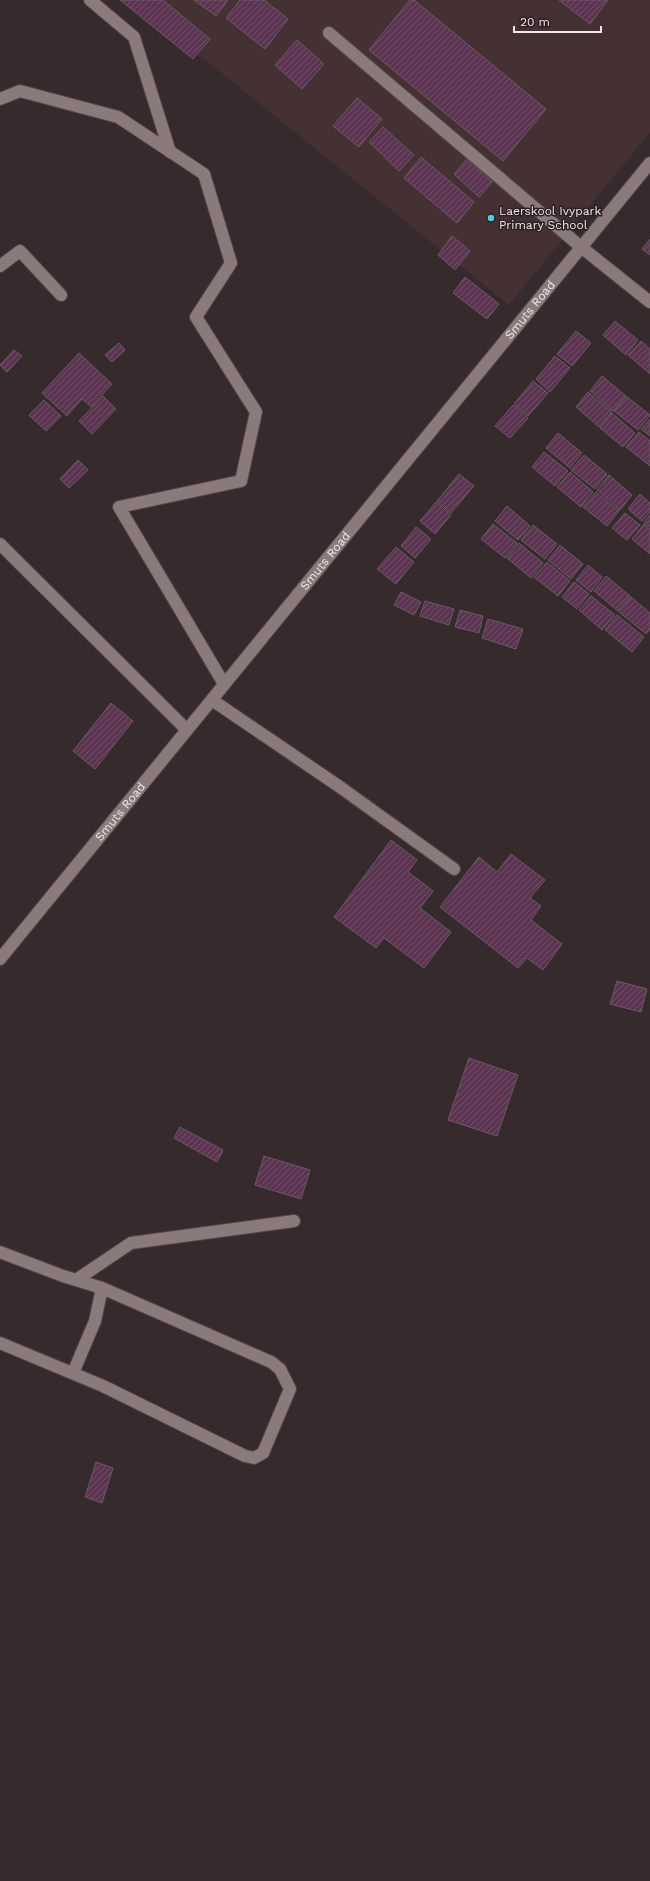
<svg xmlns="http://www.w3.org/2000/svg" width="650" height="1881" font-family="'Work Sans',sans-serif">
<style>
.built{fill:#453134}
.building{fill:url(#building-hatch);stroke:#675b63}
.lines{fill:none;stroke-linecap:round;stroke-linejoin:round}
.lane-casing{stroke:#514647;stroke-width:14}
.street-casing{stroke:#514647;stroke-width:14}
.lane{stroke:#8a7a7c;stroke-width:12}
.street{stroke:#8a7a7c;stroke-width:12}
.poi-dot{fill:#53cbdb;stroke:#2d2022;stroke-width:1.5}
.labels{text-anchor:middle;stroke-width:3;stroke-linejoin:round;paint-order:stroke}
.poi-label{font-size:12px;fill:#f0e7e7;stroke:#2d2022;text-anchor:start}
.street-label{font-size:12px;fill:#f0e7e7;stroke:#2d2022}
</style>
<defs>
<pattern id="building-hatch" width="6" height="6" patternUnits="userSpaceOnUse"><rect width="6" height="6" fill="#5c3451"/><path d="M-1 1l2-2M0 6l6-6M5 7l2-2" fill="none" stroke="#74516a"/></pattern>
</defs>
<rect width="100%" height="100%" fill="#372a2c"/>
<path class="built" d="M131 0H650V132L509 305Z"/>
<path class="building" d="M120 0H163L210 39 193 59Z
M194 0H228L216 16Z
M240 0H264L288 19 265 49 226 18Z
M410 0H414L546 109 503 161 369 50Z
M559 0H608L590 24Z
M297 40 324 64 302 89 275 65Z
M357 98 382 119 359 147 333 126Z
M383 127 414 155 399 171 369 142Z
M421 157 474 202 457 223 404 178Z
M467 159 492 182 479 197 454 174Z
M452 236 470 251 455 270 438 255Z
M650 239V255L642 249Z
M465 277 499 304 487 319 453 293Z
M615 321 638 340 626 355 603 335Z
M576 331 591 343 572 366 557 354Z
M641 341 650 349V374L628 355Z
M119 343 125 350 112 362 105 355Z
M14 350 22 356 7 372 0 365Z
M79 353 112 384 91 407 82 399 67 416 42 393Z
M555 356 570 368 550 392 536 379Z
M602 376 626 396 613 411 590 391Z
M533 381 548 393 528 416 514 404Z
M588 392 612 412 599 427 576 407Z
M103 396 116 409 92 434 79 421Z
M626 396 650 415 638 430 614 411Z
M44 400 61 416 46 431 29 415Z
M513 405 528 418 510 438 495 426Z
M612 413 635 433 623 447 600 428Z
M650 419V436L641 429Z
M639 432 650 441V466L626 447Z
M558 433 582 453 570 468 546 448Z
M544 452 568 471 555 486 532 467Z
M584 455 607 474 595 489 571 470Z
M78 460 88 470 69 488 60 479Z
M570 472 593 492 581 507 557 487Z
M459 474 474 486 451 513 437 501Z
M609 475 632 495 620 510 597 490Z
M596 492 619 511 607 526 583 507Z
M640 494 650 503V512L642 521 628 509Z
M436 502 451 515 435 534 420 521Z
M507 506 530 526 518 540 495 521Z
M625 513 640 525 627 540 612 528Z
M650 515V527L644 522Z
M493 524 517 543 505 558 481 539Z
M644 524 650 529V554L632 539Z
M533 525 557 544 545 559 521 540Z
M416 527 431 539 415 558 401 546Z
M519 543 543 563 531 578 507 558Z
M560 545 583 564 571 579 548 560Z
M396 547 414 562 396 584 377 569Z
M547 562 570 581 558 596 534 577Z
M588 565 602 577 591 592 576 580Z
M606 576 630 596 618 611 594 591Z
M574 582 589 594 577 609 562 597Z
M401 592 421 602 414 615 394 605Z
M591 596 615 615 602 630 579 610Z
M631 597 650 613V629L646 634 619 612Z
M425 601 454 609 449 625 420 616Z
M460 610 483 616 479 633 455 627Z
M617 615 644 637 632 652 605 630Z
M488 619 523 629 516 649 482 638Z
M111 703 133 721 95 769 73 751Z
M391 840 417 860 408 872 433 891 420 908 451 932 424 968 384 938 376 948 334 917Z
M511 854 545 880 530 898 541 906 531 920 562 944 543 970 527 958 518 968 440 907 479 857 497 872Z
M617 981 647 989 641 1012 610 1004Z
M469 1058 518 1075 497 1136 448 1120Z
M180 1127 223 1150 217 1162 174 1138Z
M264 1156 310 1170 301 1199 255 1185Z
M96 1462 113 1468 102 1503 85 1497Z"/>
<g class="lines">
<defs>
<path id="lane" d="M329 33 581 247 650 302
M0 266 20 251 61 295
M0 544 187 730
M0 1252 63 1276 102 1288 95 1321 73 1373
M0 1343 103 1386 245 1456 254 1458 263 1453 290 1389 280 1369 271 1362 102 1288"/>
<g id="street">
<path d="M90 0 134 37 170 152"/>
<path d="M0 99 20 91 118 117 204 174 231 263 196 317 256 412 241 481 119 507 224 684"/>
<path d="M212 700 340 787 454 869"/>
<path id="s1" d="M0 959 650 163"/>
<path d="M76 1280 131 1243 294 1221"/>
</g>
</defs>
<use href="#lane" class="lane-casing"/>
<use href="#street" class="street-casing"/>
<use href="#lane" class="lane"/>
<use href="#street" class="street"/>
</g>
<circle class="poi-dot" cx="491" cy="218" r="4"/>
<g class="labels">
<g class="poi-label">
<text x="499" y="215">Laerskool Ivypark<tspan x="499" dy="14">Primary School</tspan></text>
</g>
<g class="street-label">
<text dy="4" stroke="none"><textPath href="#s1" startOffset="838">Smuts Road</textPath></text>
<text dy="4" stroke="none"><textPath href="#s1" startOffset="514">Smuts Road</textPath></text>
<text dy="4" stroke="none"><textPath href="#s1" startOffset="190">Smuts Road</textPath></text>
</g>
</g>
<path d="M514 26v6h87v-6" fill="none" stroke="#f0e7e7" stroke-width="2"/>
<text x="520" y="26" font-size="12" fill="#f0e7e7" stroke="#2d2022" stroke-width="3" paint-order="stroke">20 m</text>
</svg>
